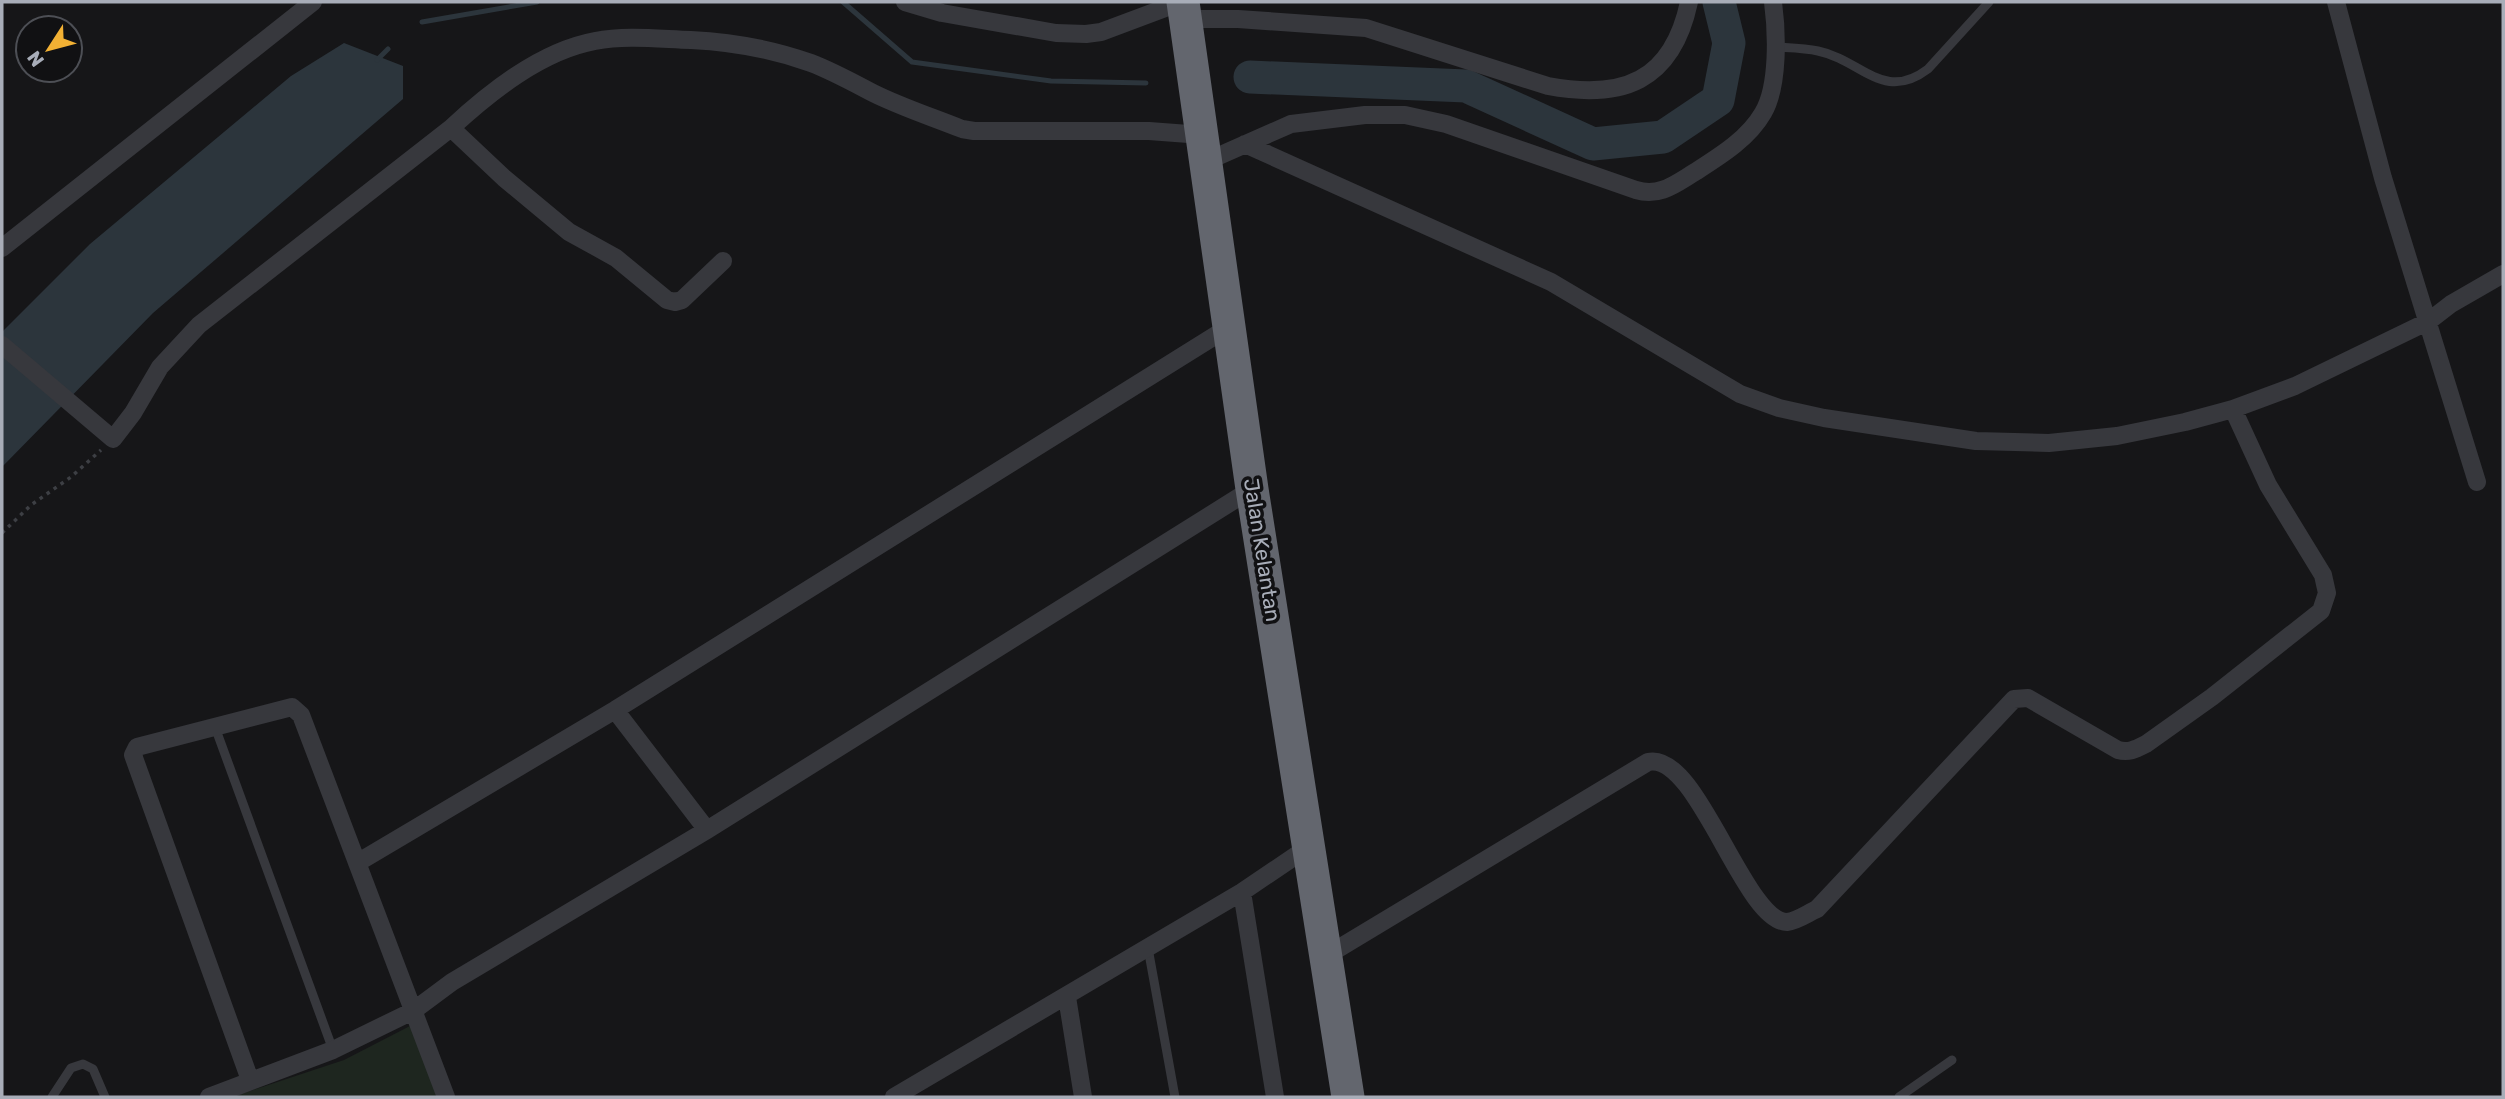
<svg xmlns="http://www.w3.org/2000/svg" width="2505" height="1099" font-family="Rubik,sans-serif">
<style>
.green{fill:#1e261f}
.water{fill:#2c353c}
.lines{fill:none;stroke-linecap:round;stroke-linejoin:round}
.stream{stroke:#2c353c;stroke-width:5}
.river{stroke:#2c353c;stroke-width:33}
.path{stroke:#3d3f44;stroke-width:3.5;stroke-dasharray:3.5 5;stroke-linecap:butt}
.lane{stroke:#37383d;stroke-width:9}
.street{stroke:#37383d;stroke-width:18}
.highway{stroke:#63666e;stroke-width:33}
.labels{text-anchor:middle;stroke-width:7;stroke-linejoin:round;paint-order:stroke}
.street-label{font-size:21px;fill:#a8adb8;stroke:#111113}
</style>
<rect width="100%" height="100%" fill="#161618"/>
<path class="green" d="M410 1026 439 1097H239L238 1095 344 1060Z"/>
<path class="water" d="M344 43 403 66V99L153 313 2 467V332L90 244 291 76Z"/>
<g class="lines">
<path class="stream" d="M843 2 912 62 1051 81 1146 83
M422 22 537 2
M377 60 388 49"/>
<path class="river" d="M1250 77 1466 86 1593 144 1663 137 1718 100 1729 43 1719 2"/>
<path class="path" d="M2 533 31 505 71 477 101 450"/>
<path class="lane" d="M1774 47C1789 48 1804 48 1818 51 1862 60 1883 103 1928 69L1989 2
M215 727 333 1050
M1148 948 1175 1097
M52 1097 71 1068 83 1064 93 1069 105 1097
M1899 1097 1952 1060"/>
<path class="street" d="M905 2 942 13 1056 33 1086 34 1101 32 1181 2
M2336 2 2383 178 2477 482
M1185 19H1238L1366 28 1548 86C1622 100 1672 82 1689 2
M451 128 504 178 569 232 616 258 667 300 675 302 682 300 723 261
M1245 144 1551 282 1740 394 1779 408 1824 418 1976 441 2049 443 2117 436 2185 422 2233 409 2295 386 2429 321 2451 304 2503 274
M1205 162 1291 124 1365 115H1405L1446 124 1636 190C1660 197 1675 184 1695 172 1720 156 1748 139 1763 113 1779 86 1777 32 1773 2
M2 248 313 2
M2 345 113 439 133 413 160 367 199 325 451 128C490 92 541 51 595 41 626 35 659 39 691 40 731 42 772 49 811 63 832 71 852 82 873 93 901 107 932 117 962 129L974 131H1149L1202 135
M615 710 707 830
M357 863 615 710 1229 327
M1242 892 1275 1097
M1326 956 1648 762C1697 750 1744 922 1787 922 1797 921 1808 913 1817 909L2014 699 2028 698 2118 750C2129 753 2136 749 2146 744L2212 697 2321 611 2327 593 2323 575 2268 485 2233 409
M1067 997 1083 1097
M250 1080 133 755 137 747 292 707 301 715 446 1097
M209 1097 333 1050 413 1011 452 982 707 830 1252 489
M894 1097 1242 892 1307 848"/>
<path class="highway" d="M1183 2 1252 489 1348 1097"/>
</g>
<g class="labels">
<g class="street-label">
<text transform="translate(1262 550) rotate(81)" y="7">Jalan Kelantan</text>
</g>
</g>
<rect width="2505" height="1099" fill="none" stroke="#a8adb8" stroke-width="7"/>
<g transform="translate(49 49) rotate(234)"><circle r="33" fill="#111113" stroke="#4d4f55" stroke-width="2"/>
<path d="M0-5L12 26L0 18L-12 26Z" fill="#f2b134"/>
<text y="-10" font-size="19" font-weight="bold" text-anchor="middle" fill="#a8adb8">N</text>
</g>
</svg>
